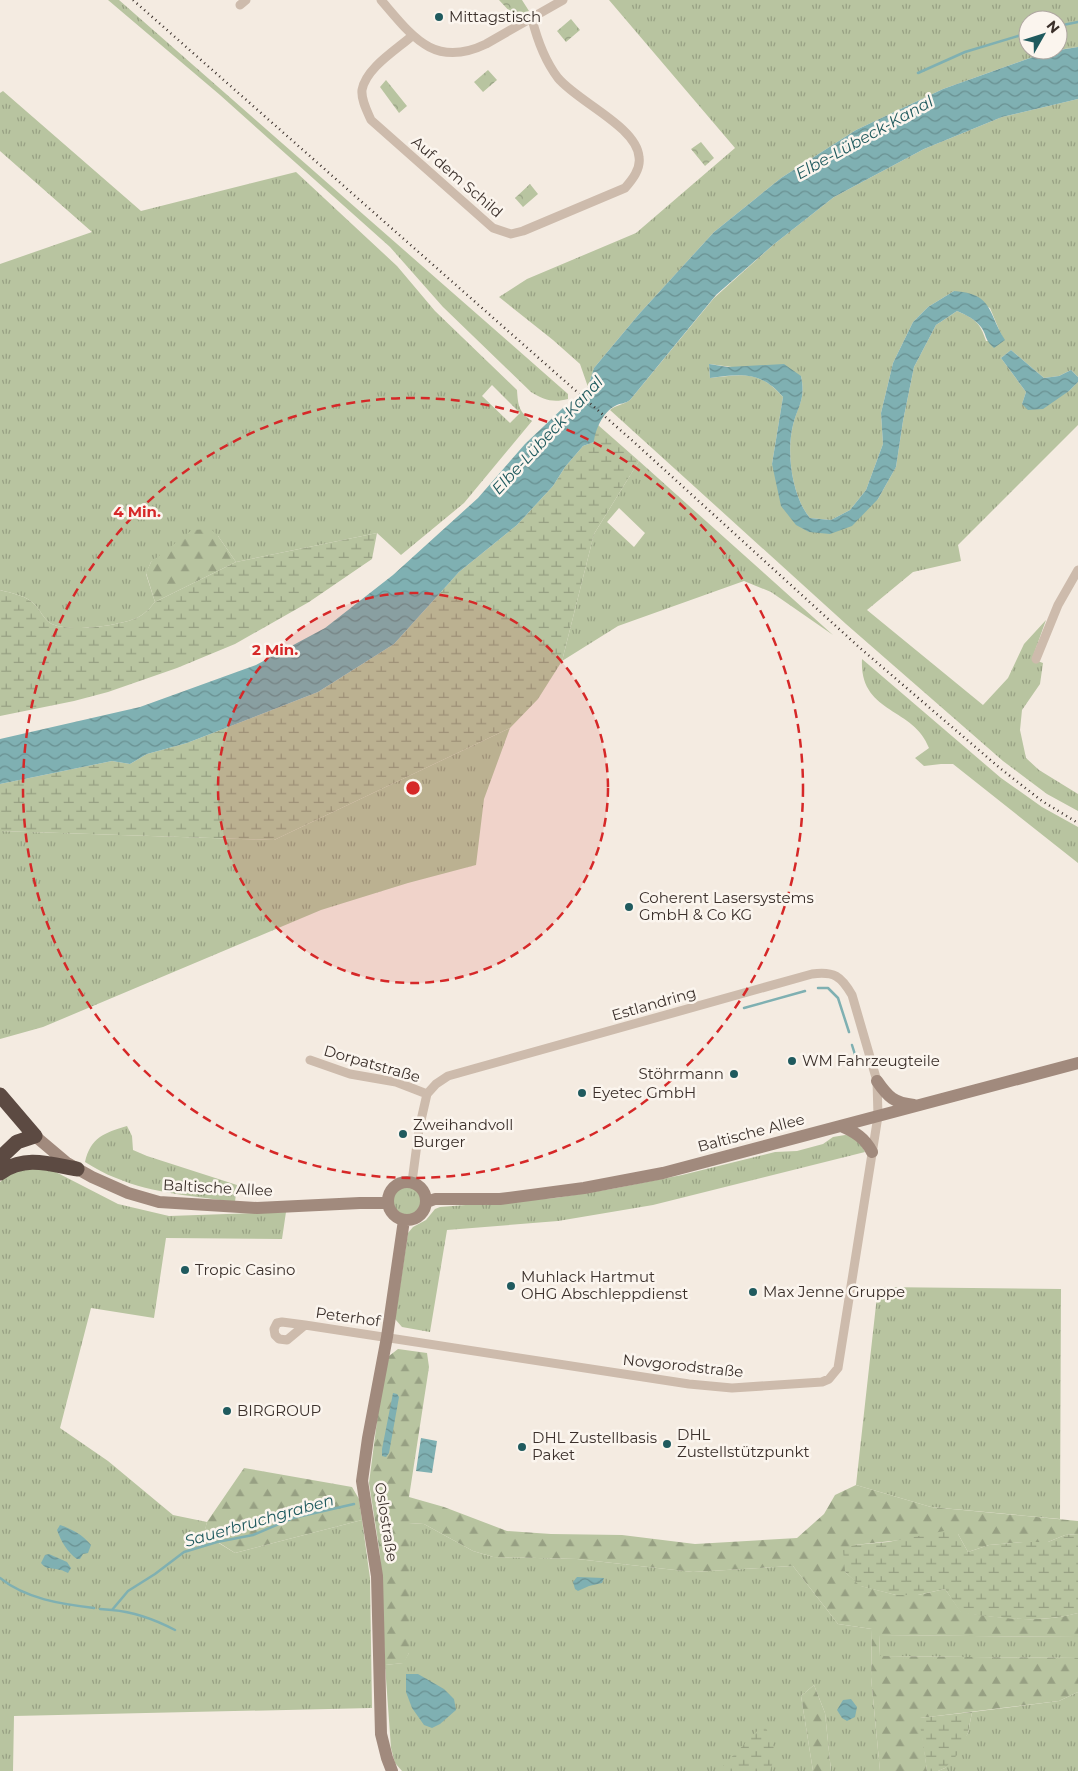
<svg xmlns="http://www.w3.org/2000/svg" width="1078" height="1771" font-family="Montserrat,sans-serif">
<style>
.grass{fill:url(#grass-tufts);fill-rule:evenodd}
.forest{fill:url(#forest-firs)}
.wetland{fill:url(#wetland-marsh)}
.park{fill:url(#park-crowns)}
.water{fill:url(#water-waves)}
.lines{fill:none;stroke-linecap:round;stroke-linejoin:round}
.stream{stroke:#7fb0b2;stroke-width:2.5}
.street{stroke:#cdbbac;stroke-width:9}
.secondary{stroke:#a18a7d;stroke-width:12}
.highway{stroke:#5c4a42;stroke-width:15}
.rail{stroke:#3b302b;stroke-width:2.5;stroke-dasharray:1 4;stroke-linecap:butt}
.ring{fill:none;stroke:#d62828;stroke-width:2.5;stroke-dasharray:9 6}
.poi-dot{fill:#1f5a5e;stroke:#fbf5ee;stroke-width:2}
.labels{text-anchor:middle;stroke-width:5;stroke-linejoin:round;paint-order:stroke}
.poi-label{font-size:15px;fill:#3b302b;stroke:#fbf5ee;text-anchor:start}
.street-label{font-size:15px;fill:#3b302b;stroke:#fbf5ee}
.water-label{font-size:16px;font-style:italic;fill:#1f5a5e;stroke:#fbf5ee}
.centre{fill:#d62828;stroke:#fbf5ee;stroke-width:2.5}
.ring-label{font-size:15px;text-anchor:middle;font-weight:bold;fill:#d62828;stroke:#fbf5ee;stroke-width:5;stroke-linejoin:round;paint-order:stroke}
</style>
<defs>
<pattern id="grass-tufts" width="24" height="20" patternUnits="userSpaceOnUse" patternTransform="scale(1.25)"><rect width="24" height="20" fill="#b8c4a0"/><path d="M3 7l-1-3M5 7V3M7 7l1-3M15 17l-1-3M17 17v-4M19 17l1-3" fill="none" stroke="#97a083"/></pattern>
<pattern id="forest-firs" width="22" height="20" patternUnits="userSpaceOnUse" patternTransform="scale(1.25)"><rect width="22" height="20" fill="#b8c4a0"/><path d="M5 1l3.5 6h-7zM16 11l3.5 6h-7z" fill="#97a083"/></pattern>
<pattern id="wetland-marsh" width="20" height="14" patternUnits="userSpaceOnUse" patternTransform="scale(1.25)"><rect width="20" height="14" fill="#b8c4a0"/><path d="M1 5h8M5 5V1M11 12h8M15 12V8" fill="none" stroke="#97a083"/></pattern>
<pattern id="park-crowns" width="20" height="18" patternUnits="userSpaceOnUse" patternTransform="scale(1.25)"><rect width="20" height="18" fill="#b8c4a0"/><path d="M2 6a3 3 0 1 1 6 0M12 15a3 3 0 1 1 6 0" fill="none" stroke="#97a083"/></pattern>
<pattern id="water-waves" width="16" height="10" patternUnits="userSpaceOnUse" patternTransform="scale(1.25)"><rect width="16" height="10" fill="#7fb0b2"/><path d="M0 5q4-4 8 0t8 0" fill="none" stroke="#699091"/></pattern>
</defs>
<rect width="100%" height="100%" fill="#f4ebe1"/>
<path class="grass" d="M108 0H119L568 394V399C553 403 544 400 531 392L443 307 390 247 220 95Z
M609 0H1078V47L1058 50V20H1028V50H1057L1047 52 943 89 856 130 781 178 714 232 639 314 594 368 588 387 580 364 553 340 499 297 527 279 636 233 735 148Z
M3 91 141 211 296 172 397 266 435 311 517 390C518 406 519 412 532 421L464 503 401 555 377 533 236 562 218 536 151 562 146 574 155 602C149 609 143 616 134 619 116 626 67 633 50 623 44 619 40 610 35 605 28 596 11 593 0 590V264L92 232 0 151V93ZM492 385 520 413 510 423 482 396Z
M1078 99V377L1071 370 1059 376 1044 378 1011 350 1001 358 1026 392 1022 404 1069 391 1078 382V425L958 545 961 561 913 572 867 610 983 705 1008 678 1024 644 1046 620 1032 659 1043 663 1040 684 1022 710 1020 730 1026 758 1039 770 1078 794V811L1047 794 1003 761 846 624 610 410C616 405 623 405 630 400L714 298 773 245 834 197 924 149 1002 117ZM954 291 990 308 1000 332 1004 340 986 341C980 322 975 319 957 311L936 325 914 367 903 421 896 467 878 499 809 532 772 464 783 397C760 370 742 374 710 378L709 364 801 376C806 400 798 404 793 425 786 453 792 497 810 518L831 520 850 510 866 490 883 444 881 413 893 363 913 322 928 307Z
M639 461 833 635 771 592 744 581 618 626 562 661 594 534ZM619 508 645 533 634 547 607 522Z
M862 659 1001 778 1042 807 1078 827V863L953 764H941L924 766 915 758 929 748C914 707 859 714 862 659Z
M510 728 484 799 476 865 408 883 321 910 43 1027 0 1039V831L274 840Z
M127 1126 132 1136 133 1150 147 1156 237 1185 235 1202C196 1196 154 1194 116 1178 105 1174 95 1168 85 1162 91 1137 104 1133 127 1126Z
M845 1135C857 1136 860 1142 865 1152L653 1205 558 1221 447 1230 430 1332 402 1327 395 1319 408 1233 413 1227 426 1220 435 1209 440 1207 555 1198 611 1189 682 1175 775 1152 797 1151 823 1144 833 1137Z
M46 1167 118 1204 169 1216 286 1212 282 1239 166 1238 154 1318 91 1308 60 1428 108 1461 173 1515 207 1522 204 1534 235 1553 362 1520 370 1578 372 1708 14 1716 13 1771H0V1182L13 1170Z
M393 1200a15 15 0 1 1 30 0a15 15 0 1 1-30 0Z
M878 1287 1061 1289 1060 1519 931 1507 856 1485Z
M409 1523 424 1524 473 1551 493 1557 577 1559 693 1572 793 1566 838 1624 872 1629 871 1677 880 1771H831L825 1713 814 1685 801 1696 813 1771H402L395 1763 391 1748 385 1665 403 1663 409 1653Z
M879 1635 1078 1637V1658L880 1656Z
M1078 1692V1771H938L945 1768 968 1733 972 1712 1059 1701Z"/>
<path class="forest" d="M211 529 218 536 236 562 155 602 146 573 151 562 192 530Z
M398 1349 427 1353 429 1367 409 1497 444 1507 507 1531 551 1534 622 1535 695 1544 797 1538 824 1514 835 1495 856 1485 931 1507 1078 1521V1534L1065 1535 1048 1542H1023L989 1545 968 1552 958 1534 854 1545 845 1572 861 1586 896 1595H918L945 1589 961 1612C1000 1618 1039 1624 1078 1613V1637L879 1635 880 1656 1078 1658V1692L1059 1701 920 1718 927 1771H880L871 1677 872 1629 838 1624 793 1566 693 1572 577 1559 493 1557 473 1551 424 1524 409 1523V1653L404 1663 385 1665 380 1554 369 1483 380 1398 389 1356Z
M244 1468 352 1487 359 1499 362 1520 235 1553 204 1533 207 1522Z
M814 1685 825 1713 831 1771H813L801 1696Z"/>
<path class="wetland" d="M598 425 639 461 594 534 562 661 538 699 510 728 274 840 0 831V784L112 761 130 764 147 754 187 743 318 692 394 644 459 572 517 525 553 486 565 467 583 446 594 442V432Z
M377 533 372 559 309 602 235 644 177 668 108 692 74 701 0 716V590C11 593 28 596 35 605 40 610 44 619 50 623 67 633 116 626 134 619 143 616 149 609 155 602L236 562Z
M949 1530 958 1534 968 1552 989 1545 1023 1542H1048L1065 1535 1078 1534V1613C1039 1624 1000 1618 961 1613L945 1589 918 1595H896L860 1586 845 1572 843 1550 854 1545 888 1542Z
M972 1712 968 1733 957 1755 945 1768 938 1771H927L919 1718Z
M764 1724C774 1745 778 1749 770 1771H728L720 1769Z"/>
<path class="park" d="M499 0H522L529 11 516 18Z
M571 19 580 30 566 42 557 31Z
M488 70 497 80 483 92 474 82Z
M386 80 407 106 399 113 380 87Z
M701 142 714 158 705 166 691 149Z
M530 184 538 194 523 207 515 198Z"/>
<path class="water" d="M1078 47V99L1002 117 924 149 834 197 773 245 716 295 630 400C625 404 620 403 615 406 603 412 595 430 594 442L583 446 565 467 553 486 517 525 459 572 394 644 318 692 187 743 147 754 130 764 112 761 0 784V739L140 707 256 665 325 628 393 575 478 498 525 444 563 408 571 405 588 387 594 368 639 314 714 232 781 178 856 130 943 89 1047 52Z
M954 291C994 294 987 312 1005 340L994 348C984 339 987 335 981 327 975 319 966 315 957 311L936 325 914 367 903 421 896 467 878 499 852 526 830 534 809 532 796 525 781 506 772 464 783 397C761 371 741 374 710 378L709 364 728 367 784 364 801 376C806 400 798 405 793 425 786 453 792 497 810 518L831 520 850 510 866 490 883 444 881 413 893 363 913 322 928 307Z
M1011 350 1044 378 1059 376 1071 370 1078 377V382L1069 391 1043 409 1028 410 1022 404 1026 392 1001 358Z
M393 1393 397 1394 399 1397 389 1453 386 1457 382 1456V1449Z
M421 1438 437 1441 432 1473 416 1471Z
M60 1525C72 1529 83 1535 91 1545L88 1553 83 1554 80 1559H77C67 1552 61 1541 57 1530Z
M49 1554 67 1562 71 1568 68 1573C65 1572 63 1570 60 1570 52 1567 47 1571 41 1563L45 1555Z
M577 1577 604 1578 602 1583 589 1586 578 1591 575 1589 573 1582Z
M406 1674H418L444 1689 454 1699 456 1710 440 1724 432 1728 424 1725 412 1708 406 1692Z
M851 1699 857 1707 855 1717 847 1721 842 1718 837 1710 843 1700Z"/>
<g class="lines">
<path class="stream" d="M1058 26 1078 22
M918 73 965 52 1028 33
M818 988H828L838 998 849 1032
M744 1008 805 991
M852 1045 857 1061
M0 1578C26 1599 61 1604 94 1608
M100 1609 112 1610 128 1591 155 1574 184 1552 217 1542 253 1535 293 1518 354 1504
M112 1610C135 1612 154 1619 175 1630"/>
<path class="street" d="M381 0C412 36 434 69 486 44L563 0
M240 5 246 0
M412 36C396 50 366 68 362 90 361 100 367 111 371 120L493 228 511 234 523 231 625 188C632 180 641 169 639 157 637 127 578 102 558 78 545 61 537 39 532 19
M1036 659 1058 605 1078 570
M310 1060 350 1074 396 1082 427 1094
M305 1325 287 1340 279 1339 275 1335 274 1329 277 1323 282 1322 305 1325 689 1384 732 1388 822 1382 829 1379 838 1368 878 1116 877 1081 852 995C841 976 834 971 812 974L448 1076 436 1084 427 1094 419 1129 412 1182"/>
<path class="secondary" d="M877 1081C888 1097 894 1103 914 1105
M841 1126C855 1132 865 1138 872 1152
M35 1136 67 1163 92 1177 128 1193 159 1202 257 1208 360 1203H388
M388 1201a19 19 0 1 1 38 0a19 19 0 1 1-38 0Z
M427 1202 435 1199H500L584 1188 663 1173 1078 1063
M392 1771 387 1758 381 1734 377 1576 362 1481 368 1438 387 1337 404 1220"/>
<path class="highway" d="M0 1095 35 1136
M0 1158 17 1142 35 1136
M0 1173C24 1155 50 1164 77 1169"/>
<path class="rail" d="M133 0 635 443 860 648 1001 769 1042 801 1078 823"/>
</g>
<circle cx="413" cy="788" r="195" fill="#d62828" fill-opacity=".12"/>
<g class="ring">
<circle cx="413" cy="788" r="195"/>
<circle cx="413" cy="788" r="390"/>
</g>
<g class="poi-dot">
<circle cx="439" cy="17" r="5"/>
<circle cx="629" cy="907" r="5"/>
<circle cx="792" cy="1061" r="5"/>
<circle cx="734" cy="1074" r="5"/>
<circle cx="582" cy="1093" r="5"/>
<circle cx="403" cy="1134" r="5"/>
<circle cx="185" cy="1270" r="5"/>
<circle cx="511" cy="1286" r="5"/>
<circle cx="753" cy="1292" r="5"/>
<circle cx="227" cy="1411" r="5"/>
<circle cx="667" cy="1444" r="5"/>
<circle cx="522" cy="1447" r="5"/>
</g>
<g class="labels">
<g class="poi-label">
<text x="449" y="22">Mittagstisch</text>
<text x="639" y="903">Coherent Lasersystems<tspan x="639" dy="17">GmbH &amp; Co KG</tspan></text>
<text x="802" y="1066">WM Fahrzeugteile</text>
<text x="724" y="1079" text-anchor="end">Stöhrmann</text>
<text x="592" y="1098">Eyetec GmbH</text>
<text x="413" y="1130">Zweihandvoll<tspan x="413" dy="17">Burger</tspan></text>
<text x="195" y="1275">Tropic Casino</text>
<text x="521" y="1282">Muhlack Hartmut<tspan x="521" dy="17">OHG Abschleppdienst</tspan></text>
<text x="763" y="1297">Max Jenne Gruppe</text>
<text x="237" y="1416">BIRGROUP</text>
<text x="677" y="1440">DHL<tspan x="677" dy="17">Zustellstützpunkt</tspan></text>
<text x="532" y="1443">DHL Zustellbasis<tspan x="532" dy="17">Paket</tspan></text>
</g>
<g class="street-label">
<text transform="translate(457 177) rotate(41)" y="5">Auf dem Schild</text>
<text transform="translate(654 1004) rotate(-16)" y="5">Estlandring</text>
<text transform="translate(372 1064) rotate(16)" y="5">Dorpatstraße</text>
<text transform="translate(751 1133) rotate(-15)" y="5">Baltische Allee</text>
<text transform="translate(218 1188) rotate(3)" y="5">Baltische Allee</text>
<text transform="translate(348 1317) rotate(8)" y="5">Peterhof</text>
<text transform="translate(683 1366) rotate(6)" y="5">Novgorodstraße</text>
<text transform="translate(386 1522) rotate(81)" y="5">Oslostraße</text>
</g>
<g class="water-label">
<text transform="translate(864 137) rotate(-29)" y="6">Elbe-Lübeck-Kanal</text>
<text transform="translate(547 435) rotate(-47)" y="6">Elbe-Lübeck-Kanal</text>
<text transform="translate(259 1520) rotate(-16)" y="6">Sauerbruchgraben</text>
</g>
</g>
<circle cx="413" cy="788" r="8" class="centre"/>
<g class="ring-label">
<text x="137" y="517">4 Min.</text>
<text x="275" y="655">2 Min.</text>
</g>
<g transform="translate(1043 35) rotate(51)"><circle r="24" fill="#fbf5ee" stroke="#aea6a0"/>
<path d="M0-4L9 19L0 12L-9 19Z" fill="#1f5a5e"/>
<text y="-8" font-size="14" font-weight="bold" text-anchor="middle" fill="#3b302b">N</text>
</g>
</svg>
